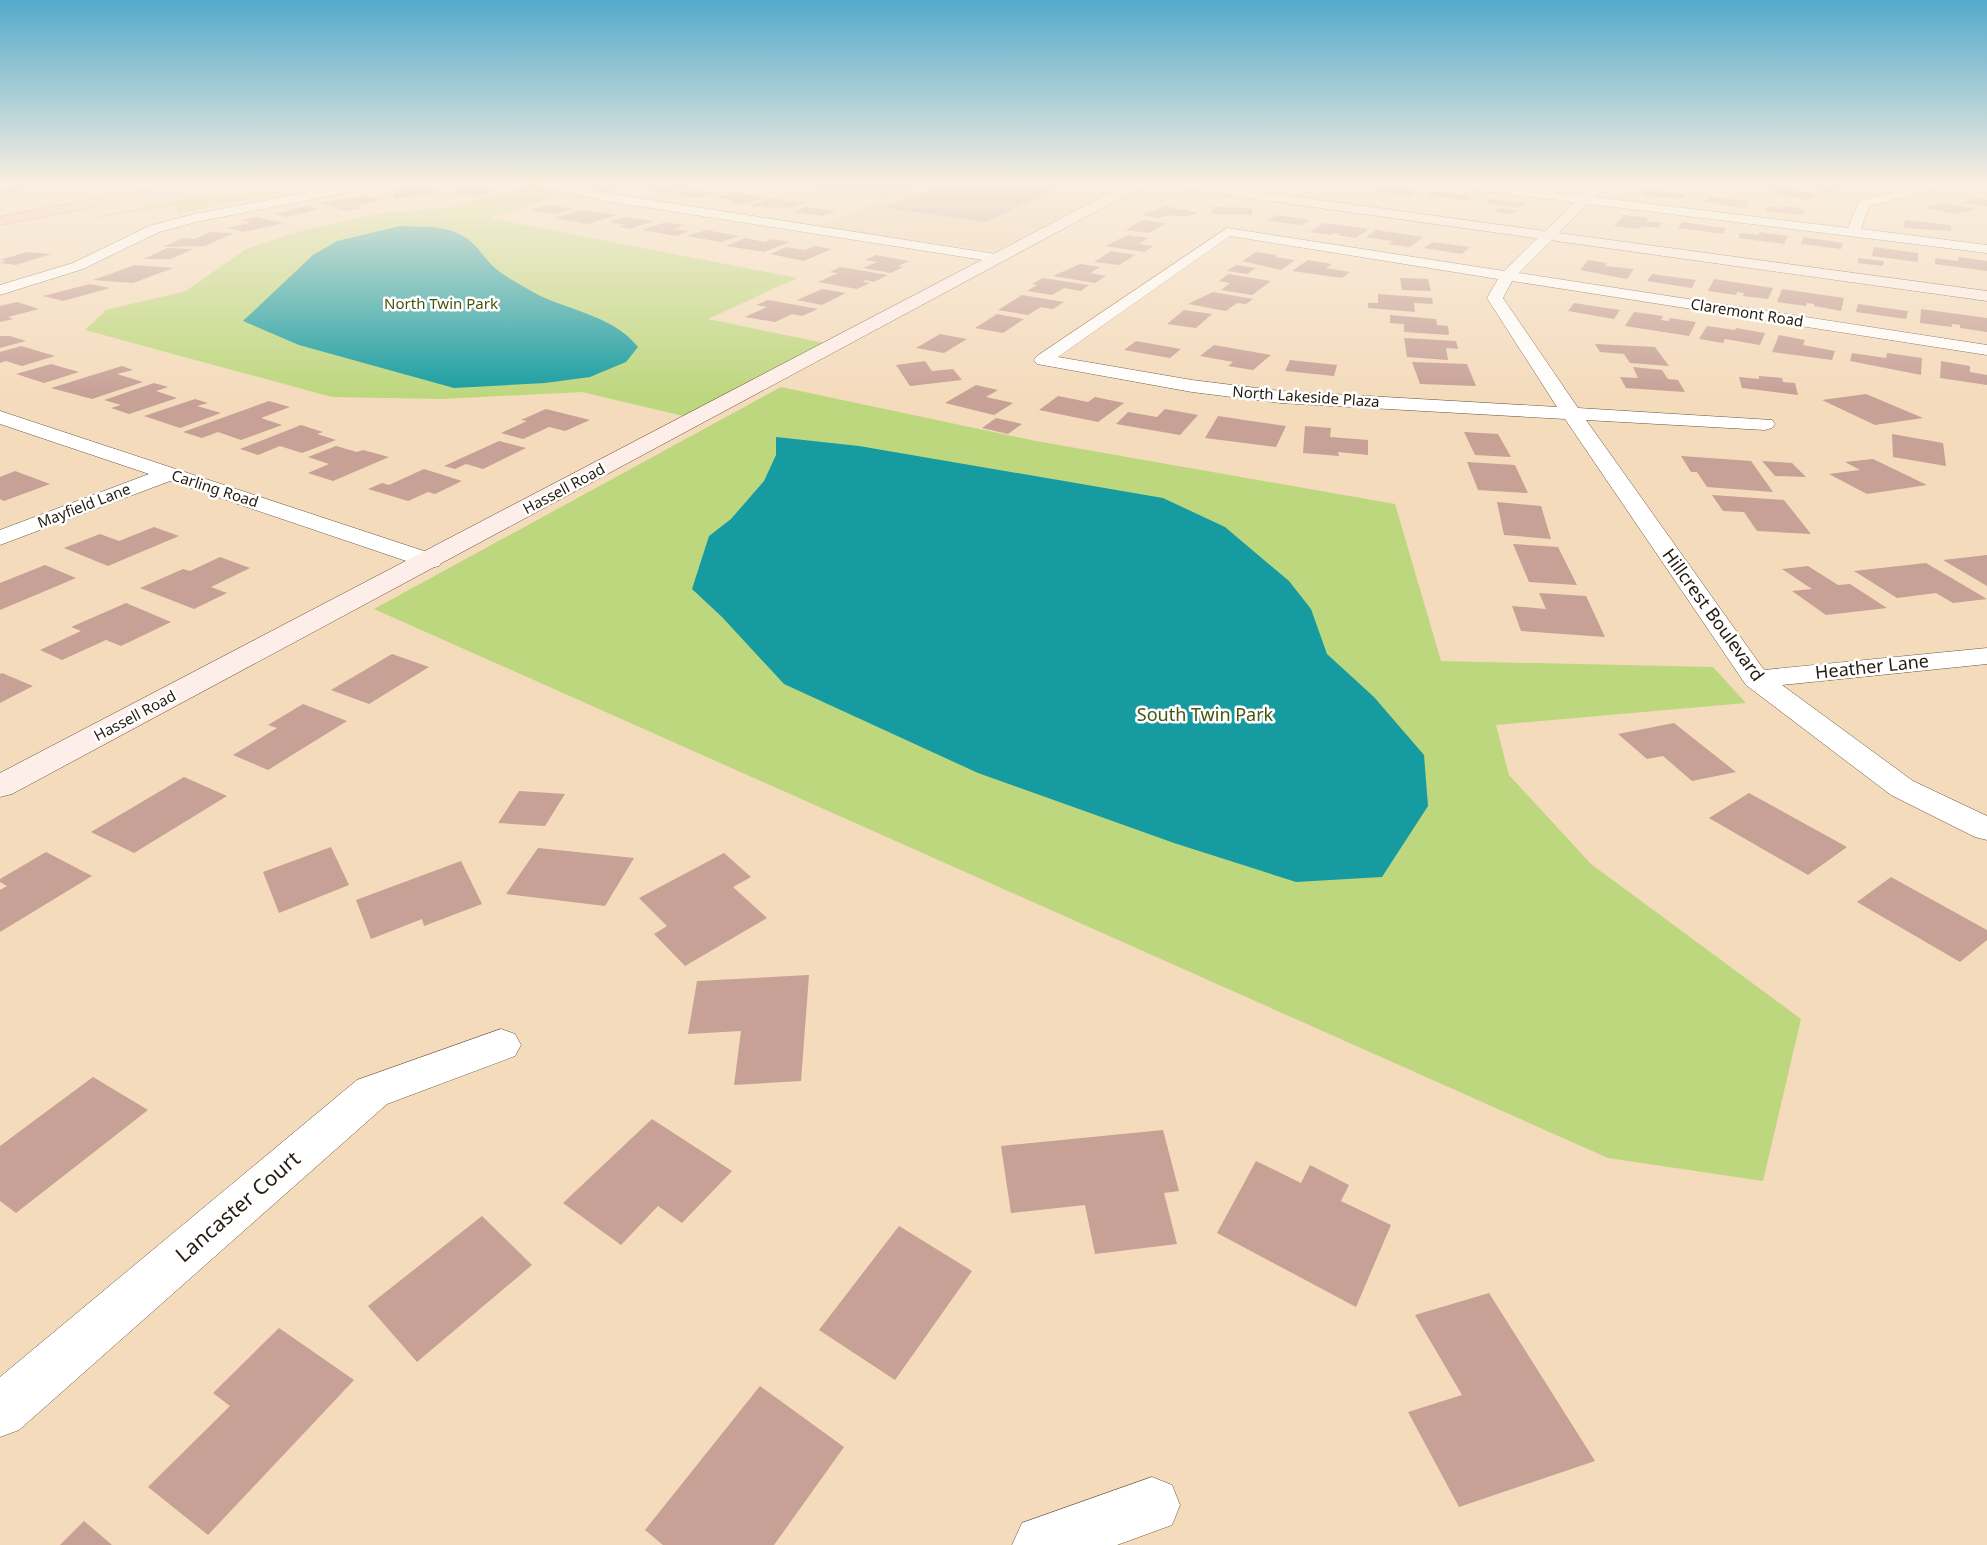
<svg xmlns="http://www.w3.org/2000/svg" width="1987" height="1545" font-family="'Noto Sans',sans-serif">
<style>
.built{fill:#ebcda9}
.green{fill:#bdd77e}
.water{fill:#169ca0}
.building{fill:#c7a096}
.lines{fill:none;stroke-linecap:round;stroke-linejoin:round}
.street-casing{stroke:#6b553a;stroke-width:1}
.secondary-casing{stroke:#6b553a;stroke-width:1}
.highway-casing{stroke:#af8a7e;stroke-width:1}
.street{fill:#fff;fill-rule:evenodd}
.secondary{fill:#feeeea;fill-rule:evenodd}
.highway{fill:#fac5ba;fill-rule:evenodd}
.labels{text-anchor:middle;stroke-width:5;stroke-linejoin:round;paint-order:stroke}
.far-park-label{font-size:15px;fill:#44550c;stroke:#fff}
.far-street-label{font-size:15px;fill:#251c10;stroke:#fff}
.street-label{font-size:18px;fill:#251c10;stroke:#fff}
.park-label{font-size:18px;fill:#44550c;stroke:#fff}
.near-street-label{font-size:21px;fill:#251c10;stroke:#fff}
</style>
<rect width="100%" height="100%" fill="#f4dbbc"/>
<path class="built" d="M931 181H1133L1000 248 989 250 816 227Z"/>
<path class="green" d="M0 181H72L0 194Z
M607 181H645L603 193 586 187Z
M757 181H931L883 200Z
M533 184 573 192 489 218 797 278 708 319 834 345 696 419 582 392 442 399 332 397 85 330 106 310 186 291 246 249 298 232 381 213 447 208Z
M274 191 280 192 178 214 177 207H167L65 223 188 198Z
M781 387 1036 441 1395 504 1441 661 1713 667 1746 703 1496 725 1509 775 1591 864 1801 1019 1763 1181 1608 1158 374 609Z"/>
<path class="water" d="M400 226C420 227 441 225 459 234 476 241 482 257 495 268 504 276 516 282 526 288 562 311 610 312 638 347L626 362 590 377 545 383 454 388 299 345 243 321 313 255 337 241Z
M776 437 859 446 1163 498 1225 527 1289 581 1311 609 1327 654 1374 697 1424 755 1428 806 1382 877 1296 882 1174 843 978 773 784 684 722 617 692 589 709 536 731 519 764 481 776 455Z"/>
<path class="building" d="M658 181 689 186 664 193 650 191 655 189 633 188Z
M951 181H1072L986 222 885 208Z
M1323 181H1353L1370 183 1362 187Z
M1825 182 1849 187 1828 192 1804 187Z
M1384 184 1405 187 1401 189 1417 191 1410 196 1373 191Z
M1772 186 1822 194 1808 200 1774 194 1780 191 1766 189Z
M435 187 436 193 394 198V190Z
M466 187 497 190 479 196 448 193Z
M688 189 713 193 698 198 673 194Z
M1646 189 1685 194 1682 198 1641 196Z
M1433 191 1473 196 1467 201 1426 195Z
M733 192 766 197 743 205 728 202 734 200 716 198Z
M365 196 382 200 356 206 362 208 348 211 318 203Z
M1708 197 1749 201 1745 209 1705 201Z
M770 198 789 201 806 202 785 209 750 206Z
M1977 198 1987 200V206L1960 203Z
M1491 199 1525 203 1519 208 1485 203Z
M1946 203 1977 209 1955 214 1925 208Z
M548 205 573 209 555 214 530 210Z
M307 206 320 209 286 217 274 214Z
M1166 206 1198 213 1184 217 1170 215 1158 218 1142 215Z
M1767 206 1784 208 1785 206 1805 209 1802 215 1765 211Z
M806 207 836 211 823 216 793 212Z
M1213 207 1252 208V215L1212 214Z
M1499 208 1517 210 1512 214 1494 212Z
M582 210 599 212 617 215 588 224 555 218Z
M1277 215 1310 220 1301 225 1267 221Z
M1624 215 1648 218 1646 221 1663 223 1659 228 1642 226 1639 229 1614 226Z
M257 217 284 223 244 232 226 228 250 223 241 220Z
M625 217 653 221 630 229 619 227 626 225 609 222Z
M1143 220 1166 223 1149 233 1125 230Z
M1905 220 1951 225V231L1904 228Z
M666 222 684 225 675 229 690 231 676 236 642 230Z
M1682 222 1726 228 1723 234 1678 228Z
M1324 223 1369 229 1356 238 1337 235 1340 233H1335L1331 235 1310 232Z
M706 230 739 236 721 242 687 236Z
M1376 230 1423 237 1410 247 1388 244 1392 241 1366 237Z
M210 232 234 233 205 246 163 247 183 238 195 239Z
M1760 232 1788 236 1784 244 1738 238 1741 233 1758 235Z
M1128 235 1148 238 1139 244 1154 246 1144 252 1105 246Z
M1803 237 1843 243 1841 249 1801 244Z
M745 238 765 242 772 239 790 242 764 252 726 246Z
M1432 242 1470 247 1462 254 1424 248Z
M815 246 832 249 804 261 770 254 786 247 805 250Z
M1874 247 1918 253V262L1872 256Z
M167 248 193 249 171 259H144Z
M1111 251 1135 255 1119 265 1094 262Z
M27 252 51 254 16 265 0 263 6 261 0 260Z
M1256 252 1277 255 1275 257 1295 260 1281 270 1242 261Z
M876 255 909 261 898 266 903 267 891 273 863 268 877 262 865 260Z
M1958 257 1987 261V271L1935 264V258L1958 261Z
M1858 258 1884 261 1883 266 1858 263Z
M1308 260 1332 264 1326 268 1350 272 1342 278 1292 271Z
M1588 260 1607 263 1605 266 1634 269 1627 279 1580 270Z
M1080 264 1100 267 1090 273 1106 276 1095 283 1053 276Z
M135 265 173 268 133 283 93 280Z
M1236 265 1256 268 1247 274 1227 271Z
M840 267 888 275 874 282 866 280 863 282 870 283 857 289 818 282 838 273 830 272Z
M1228 274 1271 281 1252 295 1221 290 1230 283 1219 281Z
M1652 274 1696 280 1692 288 1647 281Z
M1043 278 1089 285 1081 291 1064 288 1052 295 1027 291 1037 285 1032 284Z
M1400 278 1428 279 1431 291 1402 290Z
M1714 279 1773 288 1768 299 1743 296 1744 293 1737 292 1736 295 1708 291Z
M90 284 110 288 63 301 43 296Z
M822 289 846 293 822 305 797 300Z
M1782 289 1844 298 1841 311 1814 306V304L1807 303 1806 306 1777 302Z
M1213 292 1253 299 1246 304 1237 303 1226 311 1188 304Z
M1378 294 1432 298 1433 304 1414 303 1415 312 1368 308V303H1378Z
M1022 295 1064 302 1053 309 1041 307 1028 315 998 310Z
M768 300 818 309 802 316 792 314 775 322 745 317 767 307 756 305Z
M17 302 39 309 8 317 13 319 0 322V306Z
M1574 303 1620 310 1614 319 1568 311Z
M1858 304 1908 311 1906 319 1856 312Z
M1921 309 1987 318V332L1960 328V325L1952 324V327L1920 323Z
M1184 310 1212 314 1196 328 1167 324Z
M1634 312 1663 316 1661 320 1668 321 1670 318 1696 322 1689 336 1625 326Z
M997 314 1024 319 1003 333 975 328Z
M1390 315 1436 319 1437 325 1448 326 1449 335 1404 332V324L1390 323Z
M1707 326 1735 330 1736 328 1765 333 1760 345 1725 339 1723 343 1699 339Z
M940 334 967 339 944 353 916 348Z
M1779 335 1805 340 1803 345 1835 351 1832 360 1772 352Z
M0 336H10L26 341 0 348Z
M1404 338 1456 341 1458 349 1446 348 1448 360 1407 357Z
M1136 341 1181 349 1170 358 1124 350Z
M1595 344 1655 347 1669 366 1630 363 1624 354 1600 352Z
M1214 345 1271 355 1253 370 1228 366 1233 362 1200 356Z
M21 346 55 356 22 366 6 361 0 363V352Z
M1852 353 1886 358 1887 353 1922 358 1921 375 1850 361Z
M1290 360 1337 365 1334 376 1285 371Z
M925 361 932 371 953 369 962 380 910 386 896 365Z
M1941 361 1970 366V372L1987 375V385L1940 378Z
M1412 362 1467 364 1476 386 1420 384Z
M51 364 79 372 44 383 16 374Z
M122 366 133 370 117 374 143 382 92 399 51 388Z
M1633 367 1662 370 1668 379 1678 380 1685 392 1626 388 1620 377 1638 378Z
M1759 376 1782 378 1783 382 1795 383 1798 395 1742 388 1739 377 1759 379Z
M154 383 168 387 156 391 177 398 129 414 111 408 121 405 104 400Z
M976 385 998 390 986 397 1013 403 994 415 945 403Z
M1866 394 1923 418 1875 425 1822 400Z
M1058 396 1088 402 1095 397 1124 403 1098 422 1039 410Z
M195 399 208 403 197 406 221 413 180 428 144 416Z
M269 401 290 407 261 418 282 425 241 440 218 432 202 438 183 432Z
M546 409 590 420 565 431 549 427 523 439 501 433 527 421 521 420Z
M1165 409 1198 415 1180 435 1116 424 1128 412 1157 417Z
M1218 416 1251 421 1286 426 1276 447 1205 438Z
M996 418 1022 424 1008 434 982 428Z
M301 425 323 432 317 434 336 440 302 453 280 446 258 455 240 449Z
M1305 426 1331 428 1330 437 1368 440V455L1338 452 1339 456 1303 453Z
M1464 432 1498 434 1511 457 1475 455Z
M1892 434 1943 443 1946 466 1893 457Z
M499 441 526 448 483 469 466 464 455 469 444 466Z
M336 446 357 452 363 450 389 457 333 481 308 473 329 464 308 457Z
M1681 456 1751 461 1773 492 1707 487 1697 472H1691Z
M1873 459 1927 485 1867 494 1829 474 1860 470 1845 462Z
M1762 461 1792 463 1806 477 1775 476Z
M1467 462 1515 465 1528 493 1478 490Z
M424 469 462 481 435 494 428 492 408 501 368 489 382 483 389 485Z
M15 471 50 484 4 501 0 499V477Z
M1712 495 1784 500 1811 534 1757 531 1744 512 1723 511Z
M1497 502 1541 506 1551 539 1504 535Z
M154 527 179 536 108 566 64 548 100 534 119 541Z
M1513 544 1558 547 1577 585 1529 582Z
M1987 555V586L1943 560Z
M220 557 250 568 211 587 227 593 194 609 140 588 183 569 190 571Z
M1926 563 1987 599 1953 603 1936 593 1897 598 1854 571Z
M45 565 76 578 0 610V583Z
M1808 566 1838 585 1850 584 1887 608 1826 615 1792 591 1812 589 1782 569Z
M1539 593 1586 596 1605 637 1521 631 1512 606 1546 609Z
M126 603 171 622 121 646 106 640 62 660 40 650 81 631 71 627Z
M392 654 429 667 369 704 331 690Z
M2 673 33 686 0 703V674Z
M303 704 347 721 268 770 233 755 277 728 268 725Z
M1674 723 1736 772 1692 781 1663 756 1647 759 1618 734Z
M184 777 227 796 134 853 91 832Z
M519 791 565 794 545 826 498 823Z
M1749 793 1847 847 1808 875 1709 818Z
M331 847 349 885 279 913 263 872Z
M538 848 634 858 605 906 506 894Z
M46 852 92 876 0 932V890L7 886 0 882V879Z
M724 853 751 877 733 887 767 918 685 966 654 934 667 926 639 898Z
M461 861 482 904 424 926 422 919 371 939 356 900Z
M1891 877 1987 930V940L1960 962 1857 902Z
M809 975 801 1081 734 1085 741 1031 688 1034 697 981Z
M93 1077 148 1110 16 1213 0 1201V1146Z
M652 1119 732 1171 682 1223 658 1206 621 1245 563 1203Z
M1163 1130 1179 1191 1164 1193 1177 1244 1095 1254 1085 1205 1011 1213 1001 1146Z
M1256 1161 1301 1183 1310 1165 1349 1185 1341 1201 1391 1225 1356 1307 1217 1233Z
M482 1216 532 1265 417 1362 368 1306Z
M899 1226 972 1271 895 1380 819 1330Z
M1489 1293 1595 1461 1459 1507 1408 1412 1462 1395 1415 1315Z
M279 1328 354 1380 208 1535 148 1487 230 1406 213 1393Z
M760 1386 844 1447 774 1545H663L645 1530Z
M84 1521 112 1545H60Z"/>
<g class="lines">
<defs>
<path id="street" d="M368 181H391L385 185 196 222 159 232 83 269 0 295V285L73 263 149 226 194 214Z
M530 181H551L606 193 996 254 1003 258 996 262 606 201 532 184Z
M1429 181H1462L1848 228 1859 201 1937 181H1956L1954 184 1869 206 1861 229 1987 245V253L1435 185Z
M1227 228 1504 271 1544 232 1549 231 1556 235 1554 238 1519 273 1987 345V355L1512 281 1503 298 1578 408 1772 420 1775 424 1772 428 1765 430 1586 420 1764 670 1987 648V664L1782 685 1913 781 1987 816V840L1975 837 1891 795 1746 685 1565 419 1281 403 1192 392 1037 364 1034 360 1037 356ZM1230 236 1498 279 1487 298 1557 407 1281 391 1192 380 1058 357Z
M0 411 439 556 442 561 439 566 430 568 421 566 170 481 0 545V530L149 474 0 424Z
M501 1029 515 1034 521 1045 515 1056 387 1104 19 1430 0 1437V1377L357 1080Z
M1152 1477 1172 1485 1180 1505 1172 1525 1117 1545H1012L1022 1523Z"/>
<path id="secondary" d="M0 181H27L25 184 0 189Z
M1148 181H1183L1545 231 1596 181H1609L1559 233 1987 291V301L1183 189 1151 188 1132 192 12 794 0 797V773L1123 186Z"/>
<path id="highway" d="M190 181H215L209 185 0 225V217Z"/>
</defs>
<use href="#street" class="street-casing"/>
<use href="#secondary" class="secondary-casing"/>
<use href="#highway" class="highway-casing"/>
<use href="#street" class="street"/>
<use href="#secondary" class="secondary"/>
<use href="#highway" class="highway"/>
</g>
<linearGradient id="sky" x2="0" y2="1"><stop stop-color="#54aacb"/><stop offset="0.46" stop-color="#faefe1"/><stop offset="1" stop-color="#faefe1" stop-opacity="0"/></linearGradient>
<rect width="1987" height="397" fill="url(#sky)"/>
<g class="labels">
<g class="far-park-label">
<text x="441" y="309">North Twin Park</text>
</g>
<g class="far-street-label">
<text transform="translate(1747 313) rotate(9)" y="5">Claremont Road</text>
<text transform="translate(1306 397) rotate(4)" y="5">North Lakeside Plaza</text>
<text transform="translate(215 489) rotate(18)" y="5">Carling Road</text>
<text transform="translate(564 489) rotate(-28)" y="5">Hassell Road</text>
<text transform="translate(84 506) rotate(-21)" y="5">Mayfield Lane</text>
<text transform="translate(135 716) rotate(-28)" y="5">Hassell Road</text>
</g>
<g class="street-label">
<text transform="translate(1713 615) rotate(54)" y="6">Hillcrest Boulevard</text>
<text transform="translate(1872 667) rotate(-6)" y="6">Heather Lane</text>
</g>
<g class="park-label">
<text x="1205" y="721">South Twin Park</text>
</g>
<g class="near-street-label">
<text transform="translate(238 1207) rotate(-41)" y="7">Lancaster Court</text>
</g>
</g>
</svg>
